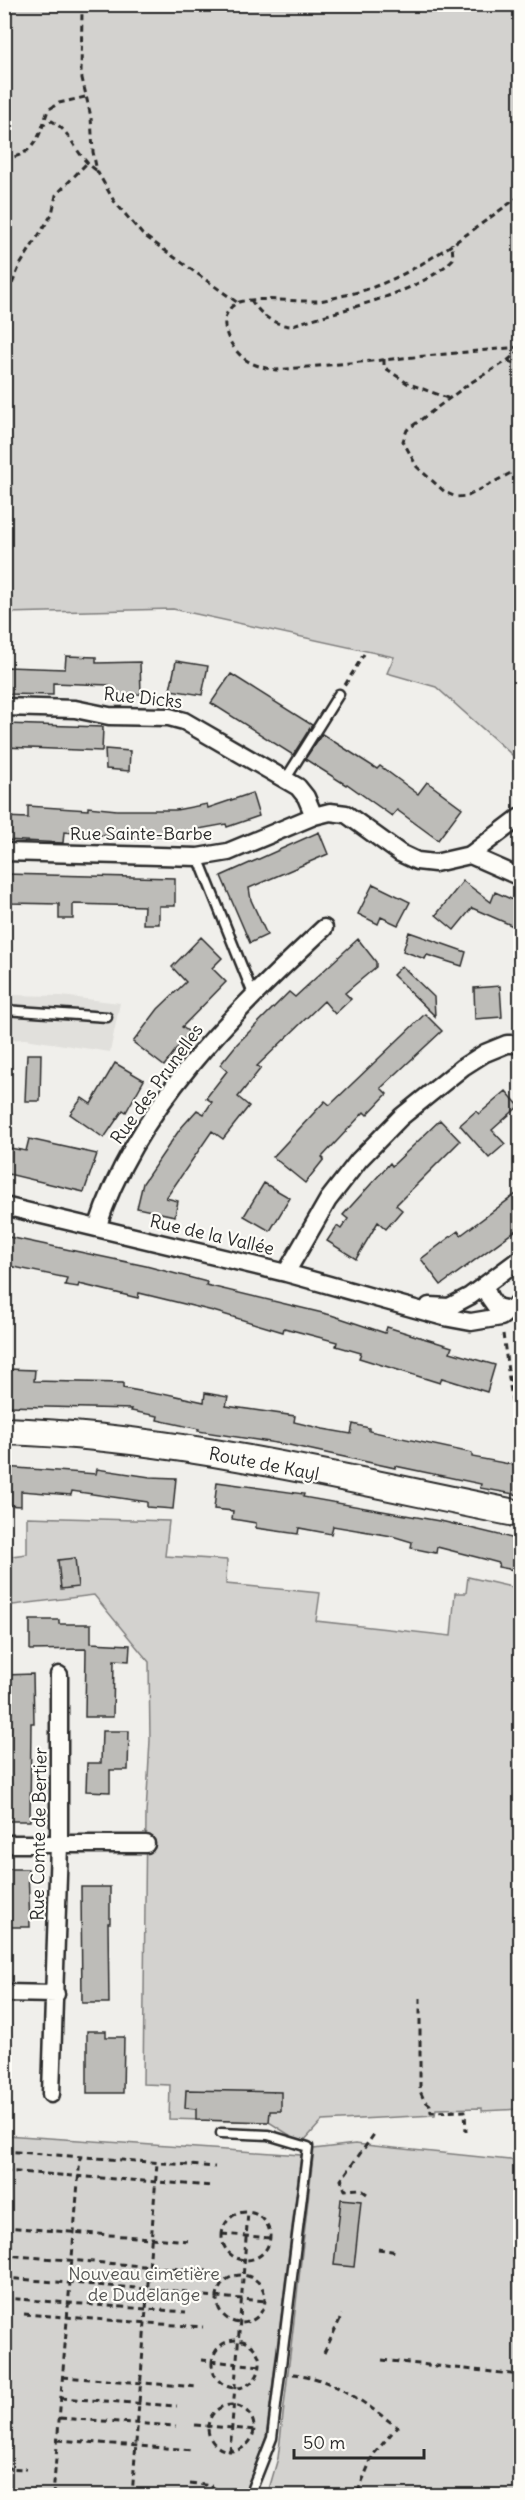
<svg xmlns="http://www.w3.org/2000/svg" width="525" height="2500" font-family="Delius,sans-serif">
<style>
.built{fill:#e1e0dc}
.green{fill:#d3d2cf;stroke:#7f7e7d;stroke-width:1.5}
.building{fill:#bdbcb8;stroke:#2b2b2b;stroke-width:1.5}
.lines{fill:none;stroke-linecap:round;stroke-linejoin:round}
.lane-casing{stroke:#2b2b2b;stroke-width:13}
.street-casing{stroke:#2b2b2b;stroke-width:21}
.primary-casing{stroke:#2b2b2b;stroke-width:30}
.path{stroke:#2b2b2b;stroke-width:3;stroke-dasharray:6 4.5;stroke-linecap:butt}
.lane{stroke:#fdfcf7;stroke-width:8}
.street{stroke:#fdfcf7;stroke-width:16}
.primary{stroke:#fdfcf7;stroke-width:26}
.labels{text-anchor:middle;stroke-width:4.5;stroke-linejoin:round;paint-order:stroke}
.street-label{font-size:18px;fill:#2b2b2b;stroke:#fdfcf7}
.park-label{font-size:18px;fill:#555554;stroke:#fdfcf7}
</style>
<rect width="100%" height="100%" fill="#f0efeb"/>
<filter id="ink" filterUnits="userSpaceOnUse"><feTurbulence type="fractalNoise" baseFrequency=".0167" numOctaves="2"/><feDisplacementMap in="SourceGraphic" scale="12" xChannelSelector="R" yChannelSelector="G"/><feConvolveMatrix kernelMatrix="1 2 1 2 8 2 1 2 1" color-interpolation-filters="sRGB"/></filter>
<g filter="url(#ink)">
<path class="built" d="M5 995 61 996 120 1003 110 1052 25 1039 5 1040Z"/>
<path class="green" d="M4 5H520V762L436 687 387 673 394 657 173 609 5 613Z
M27 1517 169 1521 165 1556 227 1560 226 1584 320 1593 316 1621 451 1636 455 1593H466L468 1577 520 1589V2109L482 2111V2108L436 2109 435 2115 322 2121 302 2143 269 2122 169 2119 170 2085 143 2084 146 1814 150 1740 149 1662 94 1595 5 1606 4 1557 27 1554Z
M5 2135 301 2155 266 2437 245 2495H5Z
M355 2144 520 2161V2495L267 2496 278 2458 314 2149Z"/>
<path class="building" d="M66 656 96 657V663L140 662 141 694 110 695 109 685 53 683V695L6 694 7 667 65 669Z
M176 661 208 666 202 695 170 690Z
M231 674 312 725 293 755 211 703Z
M4 724 103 727 102 751 4 747Z
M322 734 377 769 380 766 418 794 427 782 462 808 438 840 397 810 392 816 347 784 346 785 305 759Z
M105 749 130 751 129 771 106 769Z
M252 793 259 816 227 827 226 824 160 836H111L64 832 63 843 4 840V817L28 818V806L88 810V807L117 810H176L207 804 208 808Z
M319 832 328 854 249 888 251 900 267 935 250 943 221 876Z
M4 874 175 878V906H159V924H143L144 906 73 904V919H59V904L9 903 8 893H4Z
M463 881 491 902 495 892 520 903V929L472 908 454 930 436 915Z
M373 884 410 902 398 925 381 917 378 924 358 914Z
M409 932 466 952 462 966 427 955 425 959 403 951Z
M201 937 222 958 212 968 226 982 182 1027 189 1032 164 1066 133 1042 158 1009 186 982 172 967Z
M358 939 376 962V967L345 993 351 999 335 1014 324 1001 257 1066 261 1068 238 1097 249 1106 223 1139 212 1131 166 1198 178 1201 175 1216 137 1208 143 1183 180 1129 197 1110 204 1114 212 1102 206 1098 227 1071 220 1065 237 1044 289 992 295 997Z
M402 966 434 997 435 1016 393 975Z
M500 986 502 1017 475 1019 474 988Z
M425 1014 442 1031 381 1088 387 1094 367 1115 364 1112 322 1157 324 1159 305 1183 273 1157 325 1101 330 1105Z
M27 1054H41L40 1101H25Z
M115 1063 144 1080 126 1112 123 1110 104 1138 70 1114 82 1098 91 1104Z
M506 1091 519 1106 492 1130 505 1144 489 1158 460 1125 476 1111 479 1114Z
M440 1120 460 1141 396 1205 402 1210 386 1229 378 1222 356 1259 327 1241 337 1226 341 1229 348 1219 343 1215 390 1163 392 1166Z
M29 1139 97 1154 84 1192 4 1173V1147L26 1151Z
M264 1183 290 1198 270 1231 244 1216Z
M520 1191V1227L441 1285 421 1259 458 1231 461 1235Z
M4 1236 146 1266 207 1282 206 1285 331 1315 385 1333 387 1327 452 1347 450 1352 495 1365 487 1392 442 1378 440 1383 359 1358 361 1353 336 1346 337 1342 284 1328 283 1332 213 1311 139 1293 138 1298 79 1284 78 1287 65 1285 67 1278 4 1265Z
M7 1369 35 1370 34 1381 123 1383V1388L162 1395 163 1393 204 1402 205 1393 228 1397 226 1406 295 1416 294 1422 323 1429 351 1434 353 1424 369 1428V1431L472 1453V1457L520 1466V1495L480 1488 481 1484 395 1466V1468L289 1445 198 1431 199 1429 157 1420 158 1416 131 1411 132 1409 4 1406Z
M4 1467 96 1474 97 1469 150 1477 176 1478 173 1509 147 1507V1502L72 1491 71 1495 21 1491V1506L4 1505Z
M217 1482 304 1494 303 1497 445 1522 520 1540V1571L498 1567 499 1563 484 1559 437 1547 436 1553 411 1548 412 1542 392 1536 333 1526 331 1534 299 1528 298 1534 256 1528V1523L232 1519 233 1511 214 1509Z
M75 1558 78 1587 61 1589 58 1560Z
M30 1620H59V1624H91V1643L130 1645 129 1661 114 1660 113 1717H85L86 1649 30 1650Z
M33 1674 34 1723H31L30 1821H4V1675Z
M102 1731H129L128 1770H110V1792L86 1791 87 1763H101Z
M4 1869H28L30 1927H6Z
M81 1887H110V1923H108L109 2003H82Z
M87 2031H106V2037H124L123 2093H87Z
M186 2090 281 2092V2111H270L269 2122 196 2120V2109L185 2108Z
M341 2199 361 2201 354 2267 334 2265Z"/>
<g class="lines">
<defs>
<path id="lane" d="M285 780 339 694
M198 857 253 994
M4 1010 107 1017
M221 2133 268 2135 308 2147 272 2438 249 2496"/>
<path id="street" d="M4 707 75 709 109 716 169 717 184 721 298 787 306 797 314 816
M4 852 198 857 228 852 314 816 330 812 346 814 400 853 417 861 435 863 470 855 520 877
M470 855 520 817
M4 1206 286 1273 444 1317 471 1322 501 1317 520 1302
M97 1228C136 1107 233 1013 324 928
M286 1273 328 1200 359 1160 401 1117 463 1067 485 1053 507 1044H520
M485 1286 489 1297 496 1307 510 1310
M429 1306 449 1307 470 1296 520 1259
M4 1844H146
M4 1993 56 1994
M51 2094 59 1844V1675"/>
<path id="primary" d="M4 1431C177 1436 351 1480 520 1514"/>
</defs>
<use href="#lane" class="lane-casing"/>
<use href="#street" class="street-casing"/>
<use href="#primary" class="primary-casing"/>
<path class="path" d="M80 4 82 11 81 74 91 117 93 152 97 171 114 201 142 234 238 303
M85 97 59 103 48 110 43 125 52 121C73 133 75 156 96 170
M4 158C26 158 37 144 43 125
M520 196C467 233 411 281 346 295 336 297 325 301 315 301 298 302 250 296 237 303 213 316 229 348 246 360 255 366 265 368 276 370L520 347
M251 300C261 315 272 324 290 326 337 310 419 295 453 259L452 243
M4 303 20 265 52 214 56 195 86 164
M520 350 507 361 470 383 407 430 403 441 417 467 445 492 456 497 468 496 520 468
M384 359V367L407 383 450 399
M508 361 520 365
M345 685 364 654
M503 1334 516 1430 520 1431
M420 1998V2091L424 2100 430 2105 431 2112 465 2111 466 2132
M4 2151 215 2167
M4 2171 213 2186
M367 2194 360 2189 345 2190 341 2180 375 2133
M222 2236a24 24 0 1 1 48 0a24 24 0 1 1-48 0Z
M4 2227 190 2241
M222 2234 270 2238
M378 2249 398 2252
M4 2255 207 2271
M217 2299a24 24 0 1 1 48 0a24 24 0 1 1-48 0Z
M4 2278 187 2292
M205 2296 265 2301
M4 2298 186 2312
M24 2314 203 2327
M212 2364a24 24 0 1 1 48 0a24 24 0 1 1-48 0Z
M324 2353 342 2315
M201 2360 261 2366
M382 2360 520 2375
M293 2374C333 2378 365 2403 397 2427L373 2455 356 2496
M63 2377 198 2387
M61 2398 177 2406
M208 2428a23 23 0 1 1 46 0a23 23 0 1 1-46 0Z
M60 2418 176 2426
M195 2425 255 2430
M58 2440 193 2450
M230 2452 248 2212
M4 2468 27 2469
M190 2483 211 2486 226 2496
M4 2492 52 2496
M53 2496 80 2157
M132 2496 157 2163"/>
<use href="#lane" class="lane"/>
<use href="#street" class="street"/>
<use href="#primary" class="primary"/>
</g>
</g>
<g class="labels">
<g class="street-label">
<text transform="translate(143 698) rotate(6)" y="6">Rue Dicks</text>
<text x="141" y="840">Rue Sainte-Barbe</text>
<text transform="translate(157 1084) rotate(-54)" y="6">Rue des Prunelles</text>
<text transform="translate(212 1235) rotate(13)" y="6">Rue de la Vallée</text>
<text transform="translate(264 1464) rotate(11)" y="6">Route de Kayl</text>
<text transform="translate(39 1834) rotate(-89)" y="6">Rue Comte de Bertier</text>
</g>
<g class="park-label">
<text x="144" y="2280">Nouveau cimetière<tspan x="144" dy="21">de Dudelange</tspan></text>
</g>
</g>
<rect width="525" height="2500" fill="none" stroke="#fdfcf7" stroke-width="24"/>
<rect x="12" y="12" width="501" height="2476" fill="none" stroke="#2b2b2b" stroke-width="2" filter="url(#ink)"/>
<path d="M294 2449v9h130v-9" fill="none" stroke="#2b2b2b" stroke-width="3"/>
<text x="303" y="2449" font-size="18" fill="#2b2b2b" stroke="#fdfcf7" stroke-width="4.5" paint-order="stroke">50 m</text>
</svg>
